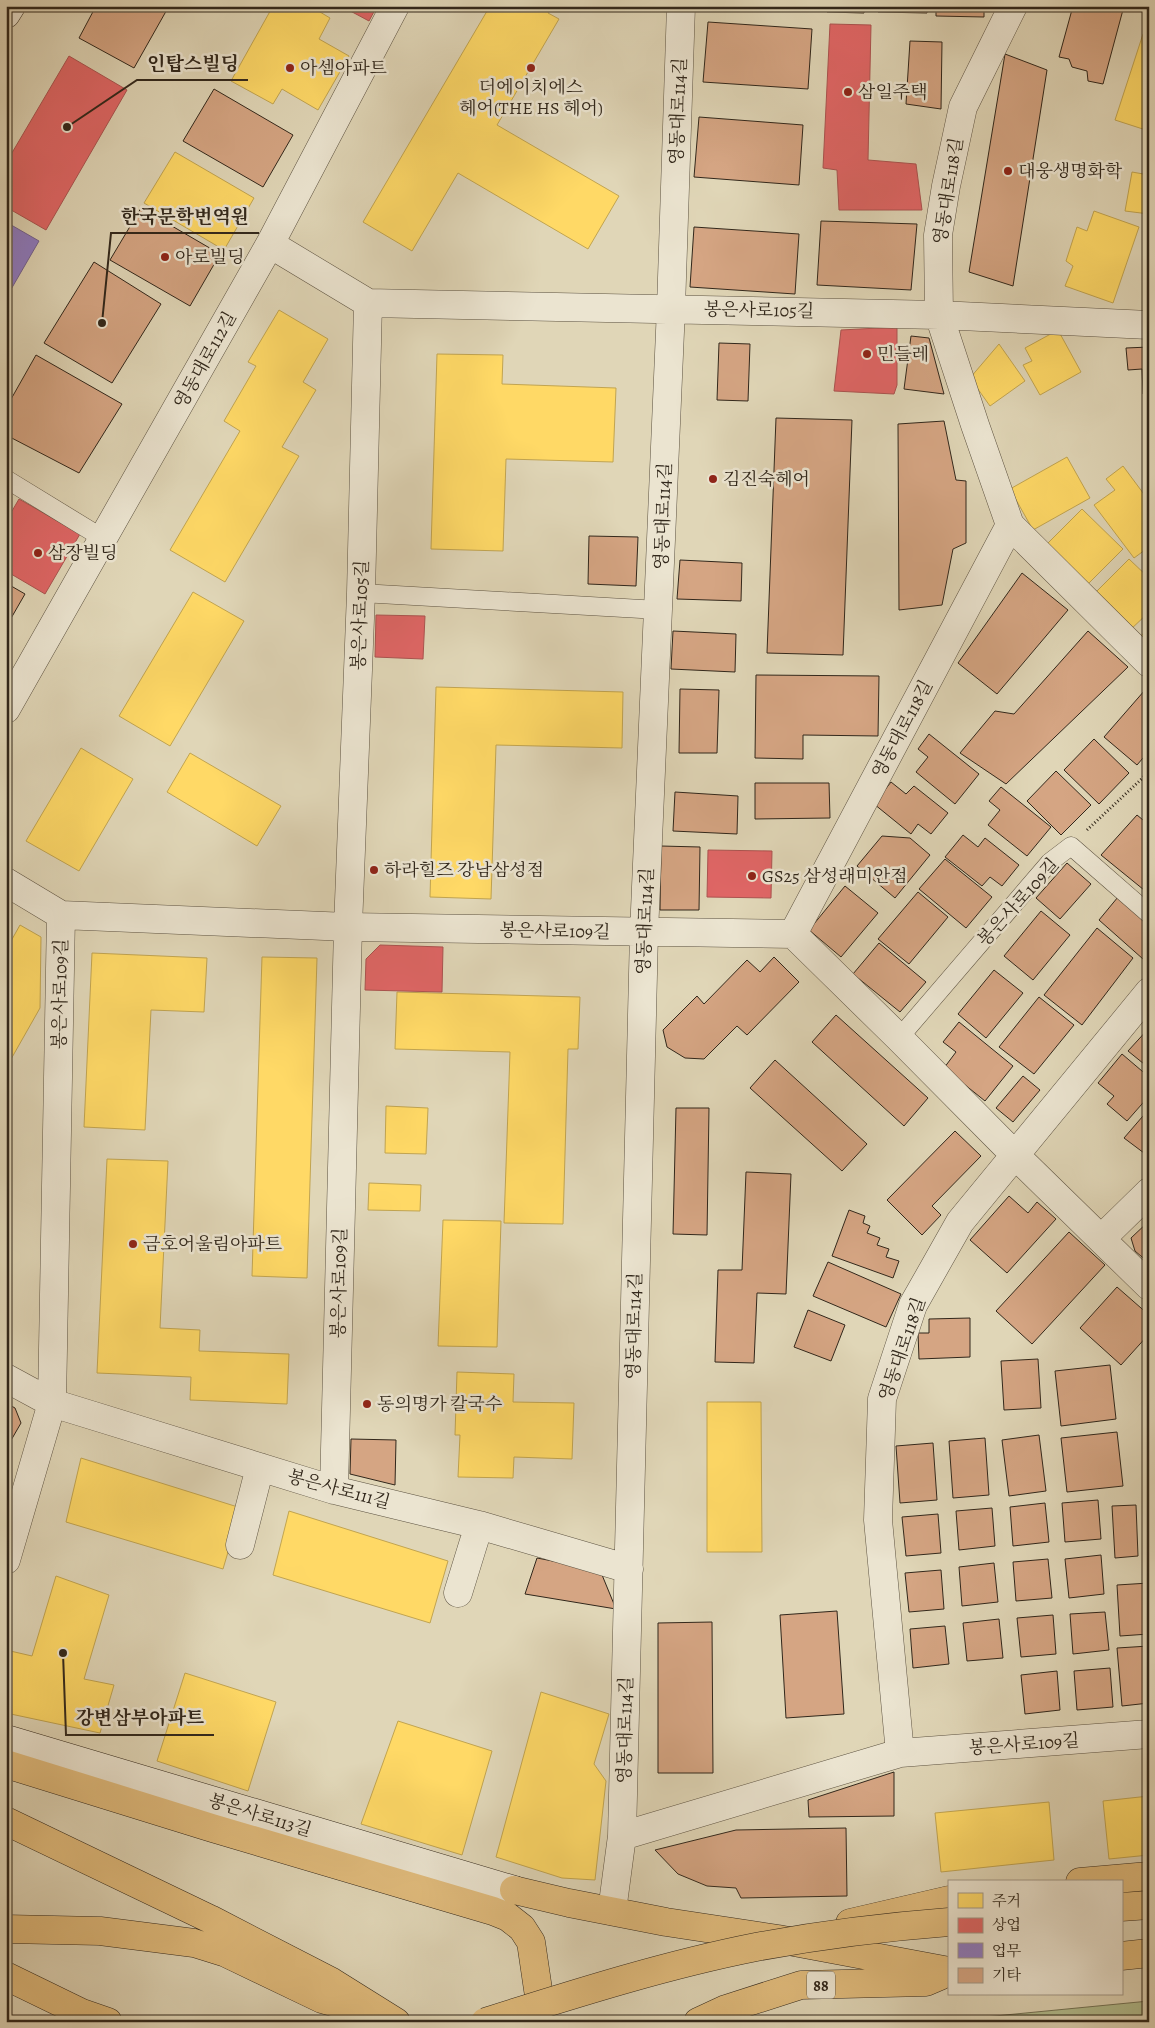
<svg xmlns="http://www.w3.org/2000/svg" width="1155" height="2028" font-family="Alegreya,'Noto Serif KR',serif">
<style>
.green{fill:#b2be8f;stroke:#727255}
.homes{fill:#ffd966;stroke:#c1a450}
.shops{fill:#e06666;stroke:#ac5350}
.offices{fill:#8e7cc3;stroke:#726291}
.building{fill:#d5a583;stroke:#31271b}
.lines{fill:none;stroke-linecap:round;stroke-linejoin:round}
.lane-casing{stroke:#5d5342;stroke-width:19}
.street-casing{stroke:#5d5342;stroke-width:29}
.secondary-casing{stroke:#31271b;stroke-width:29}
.highway-casing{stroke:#31271b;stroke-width:29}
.path{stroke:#31271b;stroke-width:3;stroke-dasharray:1 2.5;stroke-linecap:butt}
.lane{stroke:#ebe4d0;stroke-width:18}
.street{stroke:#ebe4d0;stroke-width:28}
.secondary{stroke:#ebe4d0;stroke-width:28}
.highway{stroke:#e0bb7c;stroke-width:28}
.highway-bridge-casing{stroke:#31271b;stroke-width:29;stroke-linecap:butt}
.highway-bridge{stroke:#e0bb7c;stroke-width:28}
.poi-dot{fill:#8f2418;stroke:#ebe4d0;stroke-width:2}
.labels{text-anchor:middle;stroke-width:5;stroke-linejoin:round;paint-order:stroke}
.shield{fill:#ebe4d0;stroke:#696051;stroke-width:1}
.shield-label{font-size:16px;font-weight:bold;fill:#31271b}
.poi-label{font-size:18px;fill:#31271b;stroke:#ebe4d0;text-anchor:start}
.street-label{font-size:18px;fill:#31271b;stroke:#ebe4d0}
.leader{fill:none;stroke:#31271b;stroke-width:2}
.callout-dot{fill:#31271b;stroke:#ebe4d0;stroke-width:2}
.callout-label{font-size:19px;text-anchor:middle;font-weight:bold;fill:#31271b;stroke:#ebe4d0;stroke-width:5;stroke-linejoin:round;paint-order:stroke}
</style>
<rect width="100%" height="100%" fill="#e0d6b7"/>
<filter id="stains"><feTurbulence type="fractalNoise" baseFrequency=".004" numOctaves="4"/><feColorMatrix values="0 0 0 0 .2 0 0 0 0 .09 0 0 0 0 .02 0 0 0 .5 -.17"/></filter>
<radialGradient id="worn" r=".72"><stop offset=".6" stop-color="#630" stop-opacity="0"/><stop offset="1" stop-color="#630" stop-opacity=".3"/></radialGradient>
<path class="green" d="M1149 2001V2022H948L954 2020Z"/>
<path class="homes" d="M273 6H310L330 18 319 39 349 56 318 110 282 89 273 104 231 81Z
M490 6H552L548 13 559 19 497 125 619 196 588 249 458 173 412 251 363 222Z
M1143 34 1149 35V131L1115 120Z
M175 152 254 198 224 250 144 203Z
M1132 172 1149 175V214L1125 211Z
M1094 211 1139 227 1113 303 1065 286 1073 266 1066 261 1077 227 1087 231Z
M279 310 328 339 303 382 316 390 282 447 299 456 225 582 170 550 240 431 224 421 256 366 248 362Z
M1058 330 1081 372 1040 395 1023 365 1032 361 1025 348Z
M999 344 1025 381 990 406 970 378Z
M437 354 503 355 502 384 616 388 613 462 506 459 503 551 431 549Z
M1067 457 1090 498 1033 530 1010 489Z
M1123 466 1149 501V547L1134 558 1094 505 1115 490 1106 479Z
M1082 509 1123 549 1084 588 1044 547Z
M1129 559 1149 578V612L1128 632 1092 596Z
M193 592 244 621 170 746 119 716Z
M1149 627V644L1140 637Z
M436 687 623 692 622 748 496 745 491 899 430 897Z
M81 748 133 779 79 871 26 841Z
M190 753 281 806 257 846 167 792Z
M20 925 41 937 40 1008 6 1068V950Z
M92 953 207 958 204 1012 151 1010 145 1130 84 1127Z
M262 957 317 958 307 1278 252 1276Z
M397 992 580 997 578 1049H568L563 1224 504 1223 510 1052 395 1049Z
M386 1106 428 1108 426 1154 385 1153Z
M107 1159 168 1161 160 1328 200 1330 199 1351 289 1354 287 1404 190 1400 191 1377 97 1373Z
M369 1183 421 1185 420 1211 368 1210Z
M443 1220 501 1221 497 1347 438 1346Z
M457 1372 514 1374 513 1402 574 1403 572 1459 514 1457 513 1478 458 1477 460 1435H455Z
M707 1402H761L762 1552H707Z
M81 1458 241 1508 223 1569 66 1522Z
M289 1511 448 1561 430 1623 273 1575Z
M56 1576 109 1595 84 1679 114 1685 100 1733 6 1713V1650L32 1656Z
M185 1673 276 1702 248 1791 157 1761Z
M541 1692 609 1714 594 1764 606 1781 595 1880 562 1878 496 1857Z
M398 1721 492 1751 462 1855 361 1824Z
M1149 1796V1855L1109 1859 1103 1801Z
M1049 1802 1054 1860 941 1872 935 1813Z"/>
<path class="shops" d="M341 6H377L369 21Z
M830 24 871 25 868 160 916 164 922 210H839L837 170 823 168Z
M69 56 127 90 46 230 6 207V163Z
M897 327V385L894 394 834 391 841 330Z
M19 499 80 534 45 594 6 571V508L12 511Z
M376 615 425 616 423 659 375 657Z
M708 850 772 851 771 898 707 897Z
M380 945 443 947 442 992 365 990 366 959Z"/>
<path class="offices" d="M6 222 39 241 6 298Z"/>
<path class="building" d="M96 6H169L134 68 79 38Z
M828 6H865L864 13 827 12Z
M879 6H927V13L878 12Z
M936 6H984V17L936 16Z
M1073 6H1124L1103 84 1088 81 1087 71 1072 67 1069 59 1059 57Z
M708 22 812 29 808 89 703 82Z
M910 41 942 42 941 109 906 104Z
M1005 54 1047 70 1013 286 969 272Z
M214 89 293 135 263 187 183 141Z
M699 117 803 125 799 185 694 177Z
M141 208 220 254 190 306 110 260Z
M821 221 917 224 911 290 817 285Z
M694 227 799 234 795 294 690 287Z
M94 262 161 304 112 383 44 343Z
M911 336 929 338 944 394 904 389Z
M719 343 750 344 748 401 717 400Z
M1149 347V394H1143L1142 369 1128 370 1126 348Z
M36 355 122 404 79 473 6 435V408Z
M776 418 852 420 843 655 767 653Z
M944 421 956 480 966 481V543L953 549 942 605 899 610 898 424Z
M589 536 638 537 636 586 588 584Z
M680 560 742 563 741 601 677 599Z
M1022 573 1068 610 997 694 958 663Z
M6 583 25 594 6 627Z
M673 631 736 634 735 672 671 669Z
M1088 631 1128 667 1006 784 960 753 995 711 1014 714Z
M756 675 879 676 878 736 803 735V759L755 758Z
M680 689 719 690 717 753H679Z
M1145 690 1149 694V751L1137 765 1104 737Z
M929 734 979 774 955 804 916 772 928 757 918 749Z
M1094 739 1129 773 1099 804 1064 770Z
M1056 771 1091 805 1061 835 1027 801Z
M891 782 906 794 914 786 948 813 931 834 918 824 911 834 874 804Z
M755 783H829L830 818 755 819Z
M1001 787 1051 827 1027 856 988 825 1000 810 989 801Z
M675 792 738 796 737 834 673 831Z
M1137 815 1149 825V894L1101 855Z
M963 835 978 847 985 838 1019 865 1002 886 990 877 982 886 945 857Z
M882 836 910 838 930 855 895 898 857 866Z
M661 846 700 847 699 910H660Z
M945 859 992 897 966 928 919 889Z
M1067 863 1091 884 1060 919 1036 898Z
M845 886 878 913 841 957 809 930Z
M918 892 948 917 909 964 878 939Z
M1118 897 1149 925V952L1143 959 1099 920Z
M1041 911 1070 935 1033 980 1004 956Z
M1097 928 1133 958 1082 1025 1044 995Z
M879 943 926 982 900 1012 853 974Z
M774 957 799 982 747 1035 737 1026 704 1059 685 1058 667 1047 663 1030 697 996 704 1004 747 960 760 972Z
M994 970 1023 993 986 1038 958 1014Z
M1039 997 1074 1025 1034 1074 999 1047Z
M836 1015 928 1098 904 1126 812 1042Z
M959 1022 1013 1066 985 1101 944 1068 956 1052 943 1042Z
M1149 1028V1068L1128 1051Z
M1122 1054 1149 1077V1096L1127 1121 1107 1104 1114 1096 1098 1083Z
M775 1060 867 1144 842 1171 750 1088Z
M1023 1076 1040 1090 1013 1122 996 1108Z
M676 1108H709L707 1235 673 1234Z
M1149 1109V1155L1148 1156 1124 1138Z
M955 1131 981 1156 932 1206 941 1215 922 1235 887 1200Z
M746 1172 791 1174 786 1294 757 1293 754 1363 715 1362 718 1270H742Z
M1009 1196 1028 1213 1037 1202 1056 1219 1007 1273 970 1240Z
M849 1210 865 1216 863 1223 870 1226 867 1233 880 1238 877 1245 889 1249 886 1257 899 1261 893 1278 832 1256Z
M1149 1221V1263L1135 1251 1131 1238Z
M1069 1232 1105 1265 1032 1344 996 1311Z
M828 1262 901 1294 886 1327 813 1296Z
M1117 1287 1149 1315V1334L1121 1365 1080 1328Z
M808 1310 845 1325 831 1361 794 1347Z
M970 1318V1357L919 1359 918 1333H929V1319Z
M1038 1359 1041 1408 1004 1410 1001 1361Z
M1110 1365 1116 1419 1061 1426 1055 1371Z
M6 1403 15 1408 21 1423 6 1449Z
M1117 1432 1123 1486 1067 1492 1061 1438Z
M1039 1435 1046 1491 1009 1496 1002 1440Z
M985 1438 989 1495 953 1498 949 1441Z
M351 1439 396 1440 395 1485 350 1474Z
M933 1443 937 1500 900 1503 896 1446Z
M1098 1500 1101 1539 1065 1542 1062 1503Z
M1045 1503 1049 1542 1013 1546 1010 1507Z
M1136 1505 1138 1556 1115 1558 1112 1506Z
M992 1508 995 1546 959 1550 956 1511Z
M938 1514 941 1553 906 1556 902 1517Z
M1101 1555 1104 1594 1069 1598 1065 1559Z
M537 1558 600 1570 616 1609 525 1594Z
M1048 1559 1052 1598 1016 1601 1013 1562Z
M994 1563 998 1602 962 1606 959 1567Z
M941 1570 944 1609 909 1612 905 1573Z
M1149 1583V1634L1120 1636 1117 1585Z
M837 1611 844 1714 786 1718 780 1615Z
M1105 1612 1109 1650 1073 1654 1070 1614Z
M1053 1615 1056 1654 1021 1657 1017 1618Z
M999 1619 1003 1658 967 1661 963 1623Z
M712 1622 713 1773H658V1623Z
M945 1626 949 1664 913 1668 910 1629Z
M1149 1646V1703L1122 1706 1117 1648Z
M1110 1668 1113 1707 1077 1710 1074 1671Z
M1057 1671 1060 1710 1025 1714 1021 1675Z
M894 1772V1816L809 1817 808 1800Z
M846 1828 847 1896 741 1898 736 1888 707 1886 678 1874 655 1850 736 1830Z"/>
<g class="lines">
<defs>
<path id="lane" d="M6 479 104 539
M361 593 659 610
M899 1038 1050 862 1071 846 1149 914"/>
<path id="street" d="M1013 6 963 107 946 186 938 235 939 315 975 425 1010 525 1149 663
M270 244 368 303 361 593 348 927 334 1490
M368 303 939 315 1149 325
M6 709 270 244 395 6
M6 882 61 915 348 927 793 934 899 1038 1014 1154 1149 1286
M793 934 1010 525
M1102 1238 1149 1192
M6 1378 52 1403 334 1490 479 1525 629 1569
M240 1545 260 1467
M6 1560 52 1403 61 915
M458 1593 479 1525
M900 1753 878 1520 882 1399 913 1305 960 1222 1149 992
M622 1836 900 1753 1149 1734
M612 1911 622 1836 644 933 671 308 681 6"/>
<path id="secondary" d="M6 14 11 6
M6 1739 514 1890"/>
<path id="highway" d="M6 1764 212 1828 493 1911 508 1917 522 1928 531 1942 540 2003 522 2019
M6 1821 210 1919 332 1982 396 2022
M1080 1882 1149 1876
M514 1890 569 1903 666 1922 778 1939 949 1971
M1121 1907 1149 1905
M850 1923 949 1900
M6 1929 100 1931 194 1943 226 1953 322 1999 361 2010
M1121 1956 1149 1953
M6 1976 82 2013 108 2022
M698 2022 726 2009 801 1985 926 1982 940 1976"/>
</defs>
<use href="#lane" class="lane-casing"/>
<use href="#street" class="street-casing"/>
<use href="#secondary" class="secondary-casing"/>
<use href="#highway" class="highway-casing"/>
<path class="path" d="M1087 830 1149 772"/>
<use href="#lane" class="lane"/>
<use href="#street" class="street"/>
<use href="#secondary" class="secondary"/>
<use href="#highway" class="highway"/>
<defs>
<path id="highway-bridge" d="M485 2022C574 1994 665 1965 756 1947 820 1935 884 1927 949 1922"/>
</defs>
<use href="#highway-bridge" class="highway-bridge-casing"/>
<use href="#highway-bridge" class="highway-bridge"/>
</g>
<g class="poi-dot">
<circle cx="290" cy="68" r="5"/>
<circle cx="531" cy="68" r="5"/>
<circle cx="848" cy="92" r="5"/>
<circle cx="1008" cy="171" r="5"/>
<circle cx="165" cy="257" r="5"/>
<circle cx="867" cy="354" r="5"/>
<circle cx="713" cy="479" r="5"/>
<circle cx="38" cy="553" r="5"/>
<circle cx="374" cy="870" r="5"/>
<circle cx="752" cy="876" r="5"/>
<circle cx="133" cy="1244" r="5"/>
<circle cx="367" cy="1404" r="5"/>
</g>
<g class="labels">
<rect class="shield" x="807" y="1971.5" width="28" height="27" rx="4"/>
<g class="shield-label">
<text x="821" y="1991">88</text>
</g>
<g class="poi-label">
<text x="300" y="74">아셈아파트</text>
<text x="531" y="93" text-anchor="middle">더에이치에스<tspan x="531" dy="21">헤어(THE HS 헤어)</tspan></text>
<text x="858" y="98">삼일주택</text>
<text x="1018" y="177">대웅생명화학</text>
<text x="175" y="263">아로빌딩</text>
<text x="877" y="360">민들레</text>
<text x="723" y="485">김진숙헤어</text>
<text x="48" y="559">삼장빌딩</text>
<text x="384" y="876">하라힐즈 강남삼성점</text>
<text x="762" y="882">GS25 삼성래미안점</text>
<text x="143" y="1250">금호어울림아파트</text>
<text x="377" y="1410">동의명가 칼국수</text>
</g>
<g class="street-label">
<text transform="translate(678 111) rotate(-88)" y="6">영동대로114길</text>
<text transform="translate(948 191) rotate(-81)" y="6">영동대로118길</text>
<text transform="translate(759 310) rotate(1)" y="6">봉은사로105길</text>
<text transform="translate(205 360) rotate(-61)" y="6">영동대로112길</text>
<text transform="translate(663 516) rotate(-88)" y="6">영동대로114길</text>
<text transform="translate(360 615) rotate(-88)" y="6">봉은사로105길</text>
<text transform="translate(902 729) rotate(-62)" y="6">영동대로118길</text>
<text transform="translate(1018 902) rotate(-48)" y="6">봉은사로109길</text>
<text transform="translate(645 921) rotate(-88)" y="6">영동대로114길</text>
<text transform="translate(555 931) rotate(1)" y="6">봉은사로109길</text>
<text transform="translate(60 994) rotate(-89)" y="6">봉은사로109길</text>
<text transform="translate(339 1283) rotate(-89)" y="6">봉은사로109길</text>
<text transform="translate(634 1326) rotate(-89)" y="6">영동대로114길</text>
<text transform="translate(902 1349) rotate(-71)" y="6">영동대로118길</text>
<text transform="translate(339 1489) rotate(15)" y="6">봉은사로111길</text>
<text transform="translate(625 1730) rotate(-89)" y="6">영동대로114길</text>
<text transform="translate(1024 1744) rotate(-4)" y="6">봉은사로109길</text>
<text transform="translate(260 1815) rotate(17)" y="6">봉은사로113길</text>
</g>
</g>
<path class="leader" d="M67 127L137 80H248M102 323L111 233H259M63 1653L66 1735H214"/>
<g class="callout-dot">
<circle cx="67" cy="127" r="5"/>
<circle cx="102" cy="323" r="5"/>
<circle cx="63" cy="1653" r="5"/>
</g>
<g class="callout-label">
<text x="193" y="70">인탑스빌딩</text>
<text x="185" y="223">한국문학번역원</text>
<text x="140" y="1724">강변삼부아파트</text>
</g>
<rect width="1155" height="2028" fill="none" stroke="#e0d6b7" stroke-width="25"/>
<rect x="8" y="8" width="1140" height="2013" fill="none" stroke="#31271b" stroke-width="2.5"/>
<rect x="12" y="12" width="1130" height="2003" fill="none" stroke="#31271b"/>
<rect x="948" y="1880" width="175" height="115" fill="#ebe4d0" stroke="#a19888"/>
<rect x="958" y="1893" width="25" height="15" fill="#ffd966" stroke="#a19888"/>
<text x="992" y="1906" font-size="15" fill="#31271b">주거</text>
<rect x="958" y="1918" width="25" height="15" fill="#e06666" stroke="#a19888"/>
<text x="992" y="1930" font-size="15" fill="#31271b">상업</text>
<rect x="958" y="1943" width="25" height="15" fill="#8e7cc3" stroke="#a19888"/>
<text x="992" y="1956" font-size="15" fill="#31271b">업무</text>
<rect x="958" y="1968" width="25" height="15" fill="#d5a583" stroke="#a19888"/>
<text x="992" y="1980" font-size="15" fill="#31271b">기타</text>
<rect width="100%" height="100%" filter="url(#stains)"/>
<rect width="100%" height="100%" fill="url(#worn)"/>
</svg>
